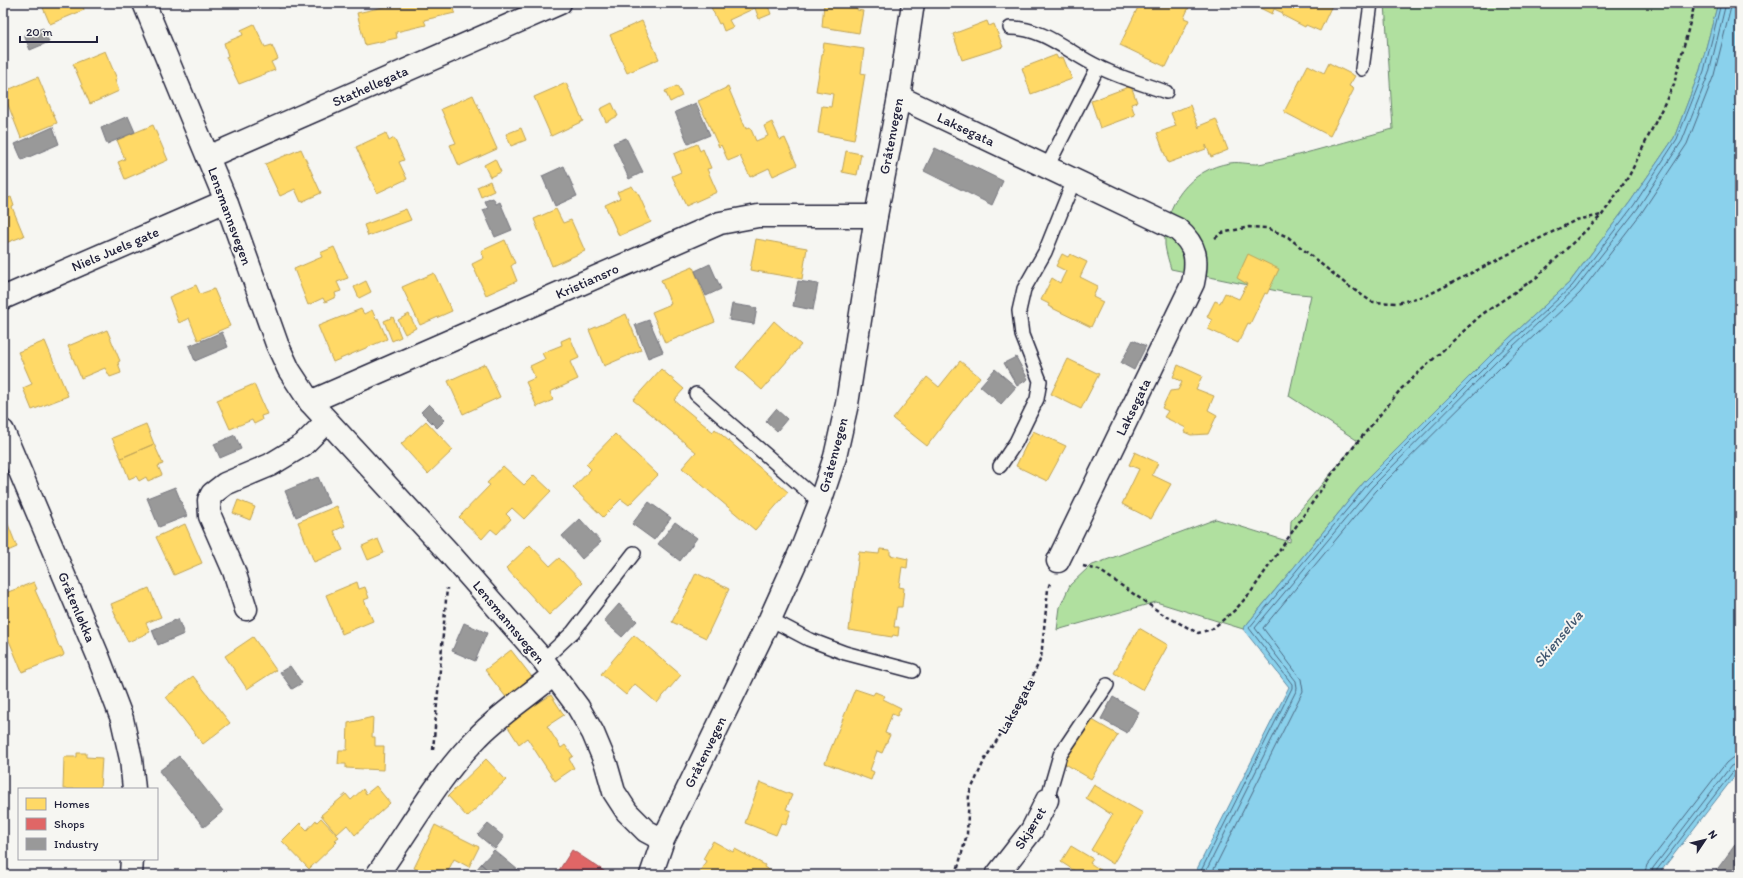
<svg xmlns="http://www.w3.org/2000/svg" width="1743" height="878" font-family="Itim,sans-serif">
<style>
.green{fill:#b0e09f;stroke:#69816d}
.water{fill:#8ad1ec;stroke:#608ba5}
.homes{fill:#ffd966;stroke:#bda259}
.shops{fill:#e06666;stroke:#a75259}
.industry{fill:#999;stroke:#75757d}
.lines{fill:none;stroke-linecap:round;stroke-linejoin:round}
.shore{stroke:#4c6882;stroke-width:1}
.service-casing{stroke:#22223b;stroke-width:16}
.minor-casing{stroke:#22223b;stroke-width:25}
.tertiary-casing{stroke:#22223b;stroke-width:25}
.path{stroke:#22223b;stroke-width:2.5;stroke-dasharray:4 3;stroke-linecap:butt}
.service{stroke:#f6f6f2;stroke-width:13}
.minor{stroke:#f6f6f2;stroke-width:22}
.tertiary{stroke:#f6f6f2;stroke-width:22}
.labels{text-anchor:middle;stroke-width:4;stroke-linejoin:round;paint-order:stroke}
.street-label{font-size:14px;fill:#22223b;stroke:#f6f6f2}
.water-label{font-size:15px;font-style:italic;fill:#415770;stroke:#f6f6f2}
</style>
<rect width="100%" height="100%" fill="#f6f6f2"/>
<filter id="ink" filterUnits="userSpaceOnUse"><feTurbulence type="fractalNoise" baseFrequency=".025" numOctaves="2"/><feDisplacementMap in="SourceGraphic" scale="8" xChannelSelector="R" yChannelSelector="G"/><feConvolveMatrix kernelMatrix="1 2 1 2 8 2 1 2 1" color-interpolation-filters="sRGB"/></filter>
<g filter="url(#ink)">
<path class="green" d="M1385 3H1718L1700 70 1674 138 1630 202 1569 283 1494 352 1365 481 1243 629 1156 602 1057 630 1060 607 1070 585 1090 566 1216 519 1290 542 1291 521 1358 441 1289 396 1311 295 1287 293 1171 269C1169 262 1166 253 1165 245 1163 205 1190 169 1230 163 1241 161 1253 166 1264 163 1307 154 1350 140 1393 129Z"/>
<path class="water" d="M1718 3H1740V769L1658 875H1194L1289 687 1243 629 1365 481 1494 352 1569 283 1630 202 1674 138 1700 70Z"/>
<path class="homes" d="M41 3H82L84 10 50 24Z
M387 3H470L454 7 455 13 424 20 426 25 396 32 397 38 365 45 357 13 388 6Z
M709 3H767L771 14 759 19 755 8 729 20 733 27 724 31 721 23 719 24Z
M824 3H858L857 10 863 11 859 33 822 27Z
M1140 3H1154L1159 5 1160 3H1180L1189 7 1184 18 1189 20 1166 67 1120 45Z
M1250 3H1333L1320 31 1306 25 1305 27 1282 15 1283 13 1274 9 1272 14Z
M642 21 659 59 627 73 610 35Z
M987 21 989 26 994 24 1003 47 962 60 953 34Z
M254 24 265 47 272 45 278 59 271 62 275 70 239 84 226 57 228 56 224 43 243 35 241 30Z
M824 43 864 49 861 73 865 74 854 140 818 133 822 106 831 107 833 94 816 91Z
M105 51 117 79 115 80 119 91 90 104 73 64Z
M1056 55 1058 59 1063 57 1072 79 1031 94 1022 68Z
M1329 63 1355 76 1349 86 1354 89 1330 136 1284 112 1308 65 1324 73Z
M38 77 57 123 21 138 3 92Z
M566 83 583 121 551 136 534 97Z
M677 86 682 96 670 102 665 91Z
M1131 86 1137 102 1131 104 1135 115 1100 128 1091 101Z
M728 87 746 129 750 127 756 141 768 136 764 126 772 122 780 140 785 138 797 165 773 176 769 168 750 177 740 156 728 161 721 145 719 147 698 101Z
M473 95 497 149 459 166 450 145 456 143 441 109Z
M612 103 618 116 606 122 600 109Z
M1190 105 1199 128V126L1216 119 1228 150 1211 157 1206 145V149L1168 163 1157 133 1176 126 1171 113Z
M153 125 168 160 125 179 118 162 125 159 117 140Z
M521 128 526 140 511 146 506 134Z
M386 133 389 141 394 138 404 160 399 162 407 179 377 193 356 147Z
M697 144 700 151 703 149 711 168 707 169 717 192 686 206 672 176 681 172 674 154Z
M301 149 321 193 301 202 295 189 280 196 265 164Z
M846 151 861 154 857 175 842 172Z
M495 159 501 172 490 177 484 165Z
M490 181 494 191 481 197 477 187Z
M3 185 8 198 11 197 14 206 12 207 24 236 3 244Z
M632 186 635 191H637L651 222 619 236 605 205 620 198 617 192Z
M406 209 411 220 368 236 364 225Z
M556 209 563 223 571 220 585 251 552 266 534 219Z
M756 239 807 248 802 279 750 270Z
M505 240 515 263 511 266 517 281 486 295 472 264 484 258 481 251Z
M334 247 348 278 337 282 341 291 335 293 336 297 325 302 323 298 308 305 294 269 322 257 320 253Z
M1062 254 1068 257 1070 254 1087 262 1080 277 1098 286 1093 297 1103 302 1091 327 1048 306 1049 304 1041 300 1052 278 1060 283 1066 271 1056 266Z
M1248 254 1279 269 1267 294 1265 293 1250 324 1248 323 1238 343 1208 329 1212 320 1207 317 1215 301 1220 303 1225 293 1239 299 1247 284 1237 278Z
M693 267 715 322 665 343 652 312 671 304 661 280Z
M434 273 452 311 420 325 402 287Z
M366 281 371 292 359 298 354 287Z
M196 285 200 294 214 289 230 326 198 340 189 318 179 323 169 297Z
M361 309 364 314 372 310 376 319 378 318 387 339 333 362 318 326Z
M409 314 416 328 405 334 398 320Z
M626 314 641 350 604 366 589 330Z
M393 317 401 337 392 341 384 321Z
M774 321 801 345 762 390 736 367Z
M107 330 120 361 118 362 121 373 110 377 105 368 81 378 68 346Z
M570 337 579 358 570 362 578 379 550 392 553 400 537 407 526 382 535 378 530 366 545 359 542 353 562 345 561 341Z
M45 341 68 396 32 410 23 388 32 384 18 352Z
M1068 359 1099 374 1081 409 1051 394Z
M960 361 980 377 927 446 893 419 927 377 939 387Z
M485 364 500 397 463 414 448 381Z
M1178 365 1202 376 1196 389 1214 396 1208 410 1217 415 1208 434 1191 435 1184 432 1186 428 1164 417 1168 411 1162 408 1170 391 1178 390 1182 382 1173 377Z
M661 369 684 389 674 400 713 432 715 429 788 492 755 530 682 468 696 452 633 400Z
M254 384 267 414 261 416 262 420 254 424 252 420 230 429 217 400Z
M426 421 453 450 428 474 401 444Z
M146 424 154 444 121 458 112 438Z
M1033 431 1066 446 1047 481 1016 466Z
M615 434 658 475 629 505 621 499 603 517 573 488 591 469 586 464Z
M154 444 163 464 158 466 162 475 148 481 146 477 139 481 136 476 129 479 121 458Z
M1135 452 1158 463 1152 475 1171 484 1151 519 1122 504 1139 469 1129 465Z
M503 466 524 485 534 475 551 491 524 519 512 508 506 514 511 519 497 534 491 529 482 539 459 517 490 485 487 483Z
M238 500 255 507 250 520 233 513Z
M337 506 345 526 334 531 343 550 314 562 298 522Z
M3 512 17 547 3 553Z
M185 524 202 563 174 575 156 537Z
M378 539 384 553 368 560 362 546Z
M530 545 550 566 559 558 583 583 549 615 506 568Z
M880 549 890 550V555L908 559 907 568 902 567 899 587 904 588 902 607H897L894 627H899L898 636 893 635 892 637 849 630 859 552 879 554Z
M696 573 729 589 706 638 672 622Z
M34 582 37 589 35 590 44 610H45L59 647H61L64 654 63 656 22 672 3 626V594Z
M357 582 359 589 365 587 369 598 364 600 373 621 342 634 326 595Z
M149 588 161 617 146 623 150 632 128 642 115 616H116L111 604Z
M1139 628 1168 645 1143 690 1114 673Z
M634 635 681 675 657 703 635 684 626 695 601 674Z
M253 637 276 670 247 689 225 656Z
M511 650 535 681 509 701 485 670Z
M193 676 230 723 203 744 166 697Z
M855 689 873 695 875 692 885 696 883 699 901 708 897 716 892 714 885 733 890 735 882 753 877 751 870 770 874 772 871 780 825 763Z
M551 695 564 715 547 726 561 748 565 745 573 756 569 759 574 768 555 781 527 738 519 744 506 724Z
M373 717 372 737H375V746H384L383 770 346 768V764H338L339 750H347L348 723Z
M1089 718 1118 735 1091 779 1062 762Z
M77 753H86V757L102 758 100 789H102H63L64 757H77Z
M486 759 506 780 467 817 448 796Z
M760 782 792 795 786 809 791 811 786 825 781 823 776 835 745 823Z
M1094 785 1143 813 1113 864 1091 850 1112 815 1086 798Z
M376 786 390 803 355 835 347 825 337 834 321 815 346 794 351 800 363 789 366 794Z
M321 818 339 837 335 840 337 842 309 869 282 841 300 823 307 830 316 820 317 822Z
M435 825 479 847 469 867 454 859 446 875H427L414 868Z
M713 841 733 852 735 849 765 865 764 867 776 874 698 875 706 861 703 859Z
M1071 846 1093 859 1090 863 1108 875H1077L1078 873 1061 862Z"/>
<path class="shops" d="M572 850 610 875H556Z"/>
<path class="industry" d="M277 3H291L279 8Z
M43 28 49 42 30 50 24 35Z
M696 103 710 135 688 144 675 112Z
M128 116 135 132 107 144 101 128Z
M53 127 59 144 22 160 15 144Z
M626 138 643 172 629 179 613 143Z
M935 148 1003 181 992 205 924 171Z
M564 166 577 196 555 206 542 176Z
M493 198 496 204 500 202 512 230 495 237 483 210 488 208 485 201Z
M710 264 721 289 706 296 695 271Z
M798 281 818 284 813 310 793 306Z
M732 304 757 308 754 324 729 320Z
M649 320 663 352 648 358 635 325Z
M222 332 228 347 195 361 189 346Z
M1133 340 1146 346 1134 370 1121 363Z
M1016 357 1028 379 1017 386 1004 363Z
M995 369 1016 387 1001 404 980 386Z
M429 404 445 420 437 428 421 412Z
M776 409 787 419 777 431 766 421Z
M235 435 241 449 220 458 214 444Z
M318 477 329 503 296 517 285 491Z
M175 487 187 516 159 527 147 498Z
M649 502 671 518 654 540 632 524Z
M580 519 601 542 582 559 562 536Z
M675 522 697 538 680 561 658 544Z
M619 604 637 621 622 637 604 621Z
M178 619 184 634 158 645 152 630Z
M464 623 487 633 475 661 452 651Z
M290 666 302 683 292 689 280 672Z
M1113 697 1139 712 1127 733 1101 719Z
M179 756 223 811 204 827 159 771Z
M488 824 504 837 495 849 478 835Z
M1740 838V875H1713Z
M494 850 524 875H494L481 864Z
M481 864 494 875H472Z"/>
<g class="lines">
<path class="shore" d="M1199 875 1292 688V684L1249 628 1368 484 1497 355 1572 286 1634 205 1677 139 1704 71 1721 3
M1204 875 1297 689 1296 681 1255 628 1372 487 1500 358 1575 289 1638 208 1682 141 1709 73 1726 3
M1211 875 1303 691 1301 679 1263 628 1376 491 1505 363 1580 293 1642 212 1687 144 1714 75 1732 3
M1644 875 1647 865 1726 763 1732 758 1740 756
M1650 875 1653 868 1731 766 1740 762
M1656 875V871L1735 769 1740 768"/>
<defs>
<path id="service" d="M1010 28C1046 28 1068 53 1099 67 1120 78 1144 84 1166 92
M1362 69 1371 3
M1047 167 1098 67
M696 394 820 502
M1000 466 1016 442 1037 399 1040 381 1022 335 1019 311 1024 289 1045 252 1074 180
M770 619 808 639 845 653 913 671
M543 660 573 632 634 553
M1047 800 1060 755 1107 685"/>
<path id="minor" d="M899 97 1177 229C1197 246 1198 259 1193 283L1058 561
M208 157 560 3
M3 298 226 201
M310 402 720 223 758 216H876
M3 431 98 656 122 719 131 759 134 789
M246 609 234 571 210 516 209 500 212 494 225 484 270 465 303 445 327 421
M131 875 132 859
M377 875C410 829 438 777 478 737 500 714 529 696 553 675
M997 875 1032 830 1047 800"/>
<path id="tertiary" d="M144 3 226 201 277 344 289 370 310 402 450 554 543 660 578 707 593 733 606 764 614 792 627 812 646 831 663 840
M651 875 663 840 770 619 802 548 820 502 835 457 847 404 876 216 899 97 913 3"/>
</defs>
<use href="#service" class="service-casing"/>
<use href="#minor" class="minor-casing"/>
<use href="#tertiary" class="tertiary-casing"/>
<path class="path" d="M1215 238 1222 233 1249 227 1267 228 1288 237 1347 285 1372 302 1397 303 1428 295 1576 220 1602 215
M1083 566 1099 570 1164 615 1198 633 1212 629 1235 610 1251 592 1334 471 1401 389 1481 315 1537 277 1602 215 1629 176 1674 84 1695 3
M433 750 447 588
M956 875 967 834 969 794 985 759 1020 704 1041 658 1048 589 1050 583"/>
<use href="#service" class="service"/>
<use href="#minor" class="minor"/>
<use href="#tertiary" class="tertiary"/>
</g>
</g>
<g class="labels">
<g class="street-label">
<text transform="translate(370 86) rotate(-24)" y="5">Stathellegata</text>
<text transform="translate(966 129) rotate(25)" y="5">Laksegata</text>
<text transform="translate(891 136) rotate(-79)" y="5">Gråtenvegen</text>
<text transform="translate(230 216) rotate(70)" y="5">Lensmannsvegen</text>
<text transform="translate(115 249) rotate(-23)" y="5">Niels Juels gate</text>
<text transform="translate(587 281) rotate(-24)" y="5">Kristiansro</text>
<text transform="translate(1133 407) rotate(-64)" y="5">Laksegata</text>
<text transform="translate(833 455) rotate(-75)" y="5">Gråtenvegen</text>
<text transform="translate(77 607) rotate(67)" y="5">Gråtenløkka</text>
<text transform="translate(509 622) rotate(50)" y="5">Lensmannsvegen</text>
<text transform="translate(1016 706) rotate(-61)" y="5">Laksegata</text>
<text transform="translate(705 752) rotate(-64)" y="5">Gråtenvegen</text>
<text transform="translate(1030 828) rotate(-58)" y="5">Skjæret</text>
</g>
<g class="water-label">
<text transform="translate(1558 639) rotate(-51)" y="5">Skienselva</text>
</g>
</g>
<rect width="1743" height="878" fill="none" stroke="#f6f6f2" stroke-width="16"/>
<rect x="8" y="8" width="1727" height="862" fill="none" stroke="#22223b" stroke-width="1.5" filter="url(#ink)"/>
<rect x="18" y="788" width="140" height="72" fill="#f6f6f2" stroke="#a1a1a9"/>
<rect x="26" y="798" width="20" height="12" fill="#ffd966" stroke="#a1a1a9"/>
<text x="54" y="808" font-size="12" fill="#22223b">Homes</text>
<rect x="26" y="818" width="20" height="12" fill="#e06666" stroke="#a1a1a9"/>
<text x="54" y="828" font-size="12" fill="#22223b">Shops</text>
<rect x="26" y="838" width="20" height="12" fill="#999999" stroke="#a1a1a9"/>
<text x="54" y="848" font-size="12" fill="#22223b">Industry</text>
<g transform="translate(1705 840) rotate(55)" stroke="#f6f6f2" stroke-width="3" paint-order="stroke">
<path d="M0-3L7 15L0 10L-7 15Z" fill="#22223b"/>
<text y="-6" font-size="11" font-weight="bold" text-anchor="middle" fill="#22223b">N</text>
</g>
<path d="M20 36v6h77v-6" fill="none" stroke="#22223b" stroke-width="2"/>
<text x="26" y="36" font-size="12" fill="#22223b" stroke="#f6f6f2" stroke-width="3" paint-order="stroke">20 m</text>
</svg>
